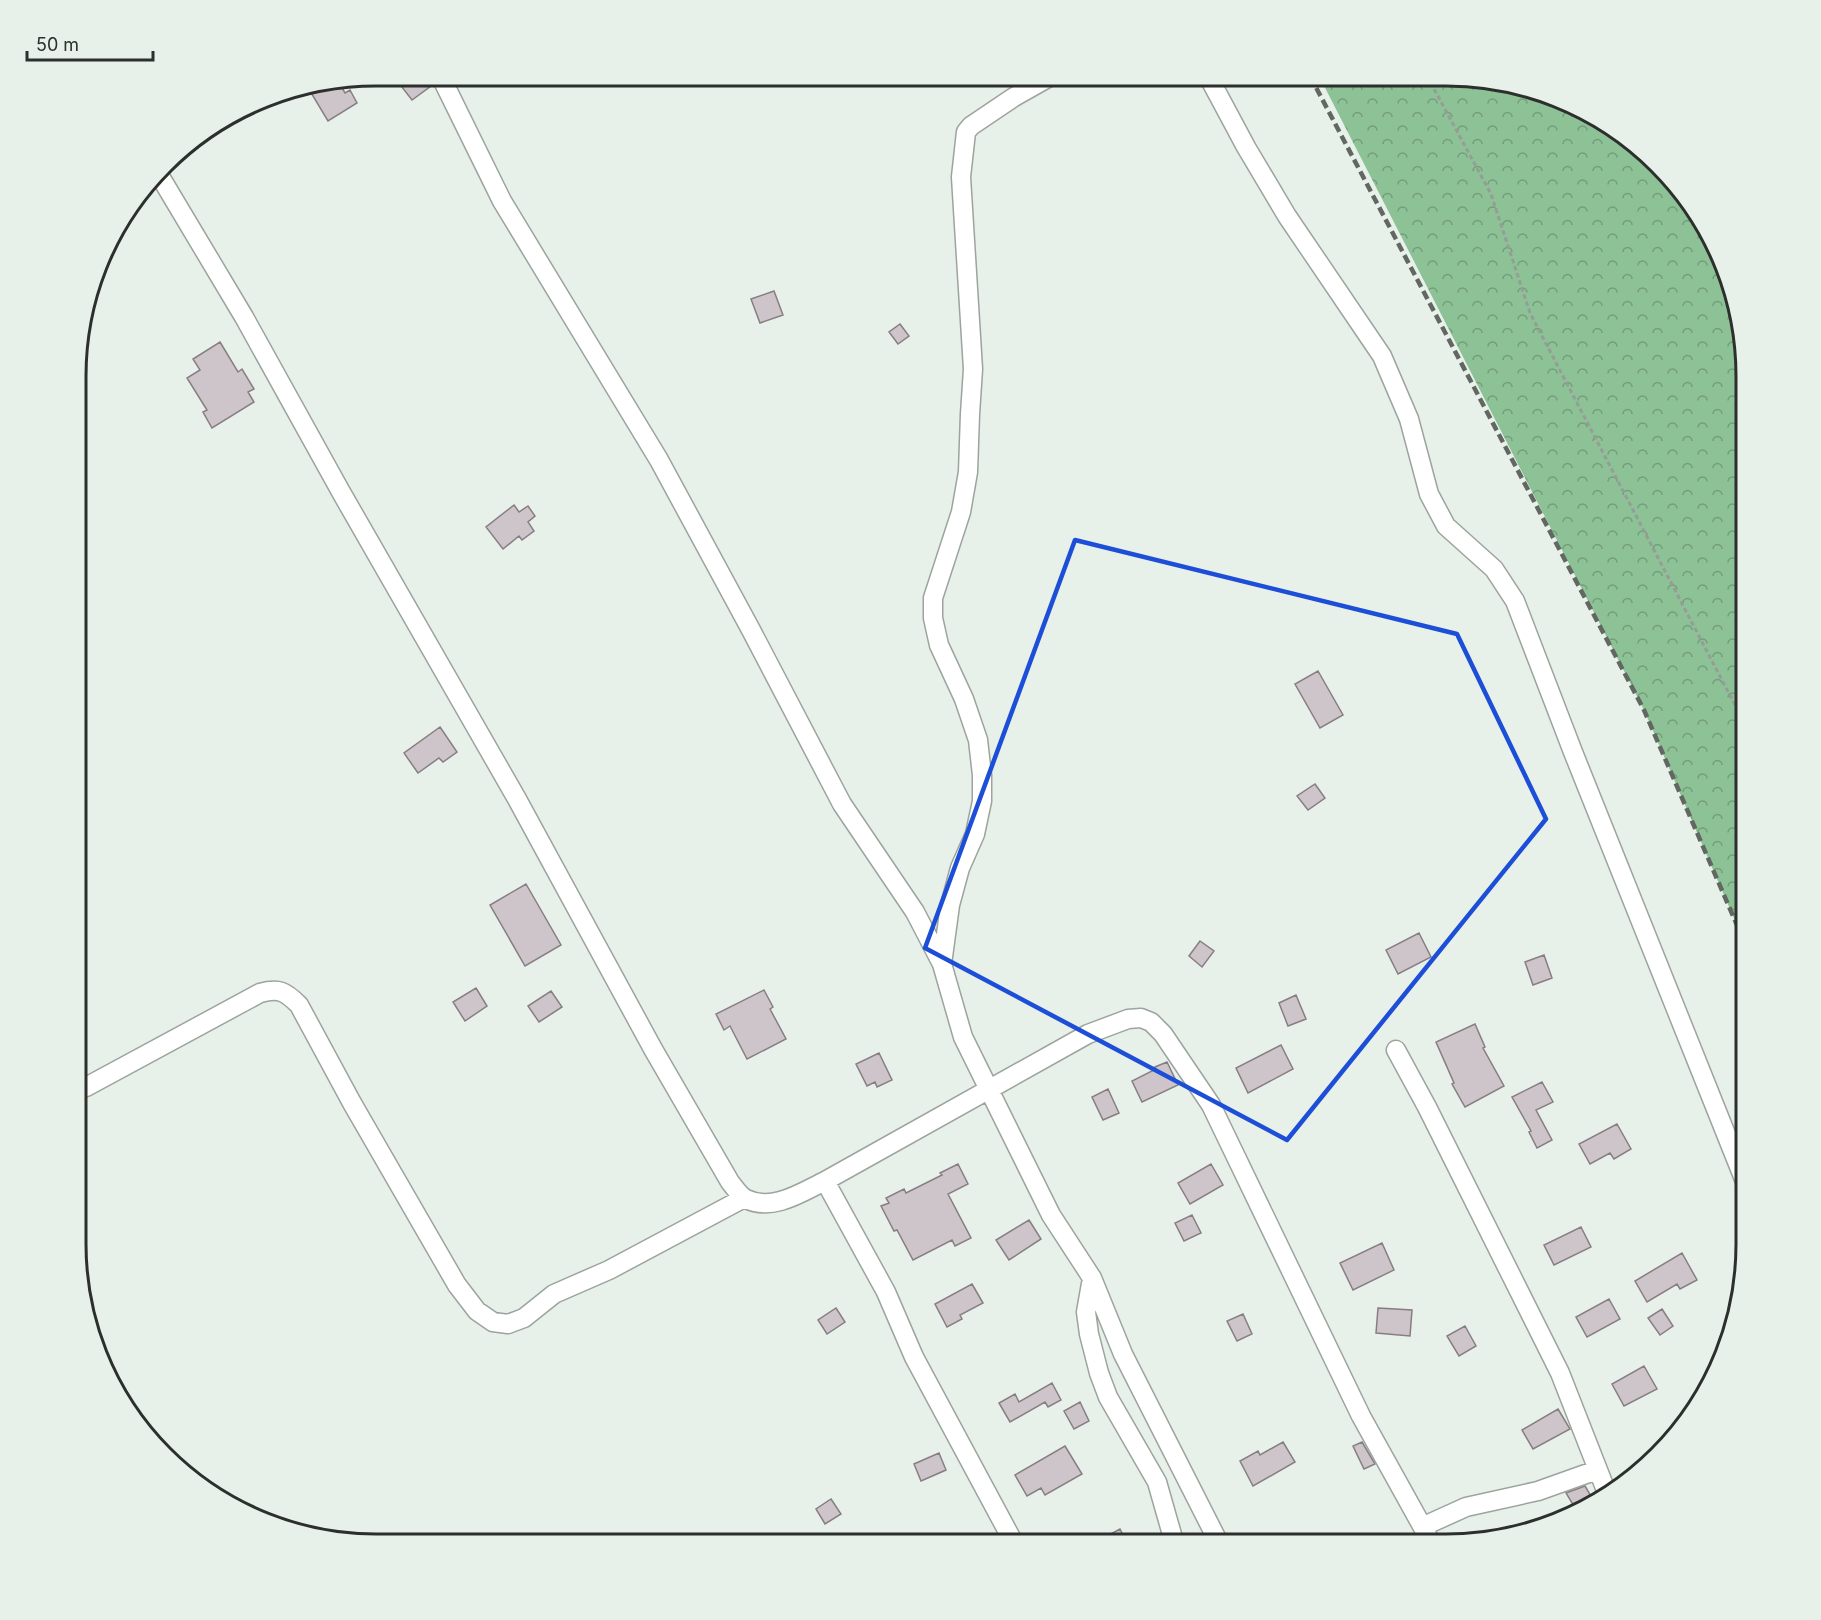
<svg xmlns="http://www.w3.org/2000/svg" width="1821" height="1620" font-family="Inter,sans-serif">
<style>
.forest{fill:url(#forest-crowns)}
.building{fill:#cec5ca;stroke:#877e83;stroke-width:1.5}
.lines{fill:none;stroke-linecap:round;stroke-linejoin:round}
.minor-casing{stroke:#9ca49d;stroke-width:21}
.path{stroke:#969d97;stroke-width:3;stroke-dasharray:4.5 3;stroke-linecap:butt}
.minor{stroke:#fff;stroke-width:18}
.rail{stroke:#626762;stroke-width:4.5;stroke-dasharray:9 4.5;stroke-linecap:butt}
.marked{fill:none;stroke:#1d4ed8;stroke-width:4.5;stroke-linejoin:round}
.rim{fill:none;stroke:#2c2f2c;stroke-width:3}
</style>
<defs>
<pattern id="forest-crowns" width="20" height="18" patternUnits="userSpaceOnUse" patternTransform="scale(1.5)"><rect width="20" height="18" fill="#8dc196"/><path d="M2 6a3 3 0 1 1 6 0M12 15a3 3 0 1 1 6 0" fill="none" stroke="#739d7b"/></pattern>
</defs>
<rect width="100%" height="100%" fill="#e7f0e9"/>
<path class="forest" d="M1319 76H1466L1579 106 1671 177 1723 260 1745 355 1746 946 1644 710Z"/>
<path class="building" d="M407 75H409L413 80 423 75 431 86 412 100 398 82Z
M338 81 345 93 350 90 357 103 328 121 307 86Z
M774 291 783 315 760 323 751 299Z
M900 324 909 336 898 344 889 332Z
M220 342 238 372 242 369 254 389 248 392 254 402 212 428 203 412 207 410 187 378 200 370 193 359Z
M514 505 519 512 528 506 535 516 528 522 534 531 522 540 519 536 503 549 486 527Z
M1318 671 1343 715 1320 728 1295 684Z
M440 727 457 752 443 762 439 758 418 773 404 753Z
M1315 784 1325 798 1308 810 1297 796Z
M526 884 561 945 525 966 490 905Z
M1419 933 1431 957 1398 974 1386 950Z
M1200 941 1214 951 1202 967 1189 956Z
M1544 955 1552 978 1533 985 1525 962Z
M476 988 487 1006 465 1021 453 1002Z
M764 990 773 1007 770 1009 786 1039 747 1059 730 1026 724 1030 716 1014Z
M551 991 562 1007 539 1022 528 1006Z
M1296 995 1306 1019 1288 1026 1279 1003Z
M1475 1024 1485 1047 1483 1048 1504 1086 1465 1107 1452 1084 1454 1083 1436 1042Z
M1281 1045 1293 1069 1248 1093 1236 1068Z
M879 1053 892 1080 877 1087 875 1082 867 1086 856 1064Z
M1167 1062 1178 1085 1142 1102 1132 1081 1156 1069 1155 1067Z
M1542 1082 1553 1102 1536 1110 1552 1140 1537 1148 1529 1132 1531 1131 1512 1097Z
M1108 1089 1119 1113 1103 1120 1092 1097Z
M1617 1124 1631 1149 1614 1159 1610 1153 1590 1164 1579 1144Z
M958 1164 968 1184 948 1194 971 1238 955 1246 952 1240 913 1260 897 1230 894 1231 881 1206 889 1203 886 1198 904 1189 906 1193 942 1175 940 1173Z
M1211 1164 1223 1185 1190 1204 1178 1183Z
M1192 1215 1201 1233 1184 1241 1175 1223Z
M1029 1220 1041 1239 1009 1260 996 1240Z
M1581 1227 1591 1247 1554 1265 1544 1245Z
M1382 1243 1394 1270 1353 1290 1340 1263Z
M1682 1253 1697 1280 1680 1289 1677 1284 1647 1302 1635 1281Z
M972 1284 983 1303 960 1315 962 1319 947 1327 935 1304Z
M1609 1299 1620 1319 1587 1337 1576 1317Z
M836 1308 845 1322 827 1334 818 1320Z
M1378 1308 1412 1310 1410 1336 1376 1333Z
M1662 1309 1673 1326 1660 1335 1648 1318Z
M1243 1314 1252 1334 1237 1341 1227 1321Z
M1465 1326 1476 1346 1459 1356 1447 1336Z
M1644 1366 1657 1389 1624 1406 1612 1384Z
M1052 1383 1061 1400 1048 1407 1045 1402 1010 1422 999 1403 1015 1394 1019 1402Z
M1080 1402 1089 1421 1074 1429 1064 1411Z
M1558 1409 1570 1429 1533 1449 1522 1430Z
M1283 1442 1295 1462 1253 1486 1240 1461 1258 1451 1260 1455Z
M1362 1442 1375 1464 1364 1469 1353 1446Z
M1065 1446 1082 1474 1045 1495 1041 1488 1027 1496 1015 1475Z
M939 1453 946 1470 921 1481 914 1464Z
M1585 1486 1592 1498 1575 1508 1566 1493Z
M831 1499 841 1514 825 1524 816 1509Z
M1120 1529 1128 1545H1090Z"/>
<g class="lines">
<defs>
<path id="minor" d="M440 75 502 201 659 460 751 630 842 804 915 912 942 964 963 1037 1051 1215 1092 1278 1123 1354 1220 1545
M1208 76 1246 147 1287 216 1382 356 1409 419 1429 494 1446 526 1494 569 1515 601 1573 752 1746 1184
M158 173 244 317 341 492 517 799 653 1049 730 1182C734 1187 740 1196 746 1199 773 1212 802 1192 825 1181L1088 1034 1128 1019 1141 1018 1151 1022 1163 1034 1211 1105 1361 1416 1432 1544
M942 964 950 905 960 868 975 834 982 801V775L978 740 964 699 939 645 933 618V598L961 512 968 472 970 414 973 369 961 177 966 132 971 126 1014 97 1053 75
M1396 1050 1427 1107 1560 1373 1607 1493
M76 1090 86 1087 260 993C279 988 285 991 299 1005L352 1103 457 1285 477 1311 493 1322 508 1324 524 1318 554 1294 609 1270 744 1198
M825 1181 886 1292 914 1357 1015 1545
M1092 1278 1086 1312 1089 1334 1099 1373 1108 1397 1157 1482 1175 1545
M1424 1526 1466 1507 1538 1491 1597 1470"/>
</defs>
<use href="#minor" class="minor-casing"/>
<path class="path" d="M1427 76 1491 194 1530 313 1746 726"/>
<use href="#minor" class="minor"/>
<path class="rail" d="M1310 76 1644 710 1746 946"/>
</g>
<path class="marked" d="M1075 540 1457 634 1546 819 1287 1140 925 948Z"/>
<path d="M0 0H1821V1620H0ZM376 86H1446A290 290 0 0 1 1736 376V1244A290 290 0 0 1 1446 1534H376A290 290 0 0 1 86 1244V376A290 290 0 0 1 376 86Z" fill="#e7f0e9" fill-rule="evenodd"/>
<path class="rim" d="M376 86H1446A290 290 0 0 1 1736 376V1244A290 290 0 0 1 1446 1534H376A290 290 0 0 1 86 1244V376A290 290 0 0 1 376 86Z"/>
<path d="M27 51v9h126v-9" fill="none" stroke="#2c2f2c" stroke-width="3"/>
<text x="36" y="51" font-size="18" fill="#2c2f2c" stroke="#e7f0e9" stroke-width="4.5" paint-order="stroke">50 m</text>
</svg>
